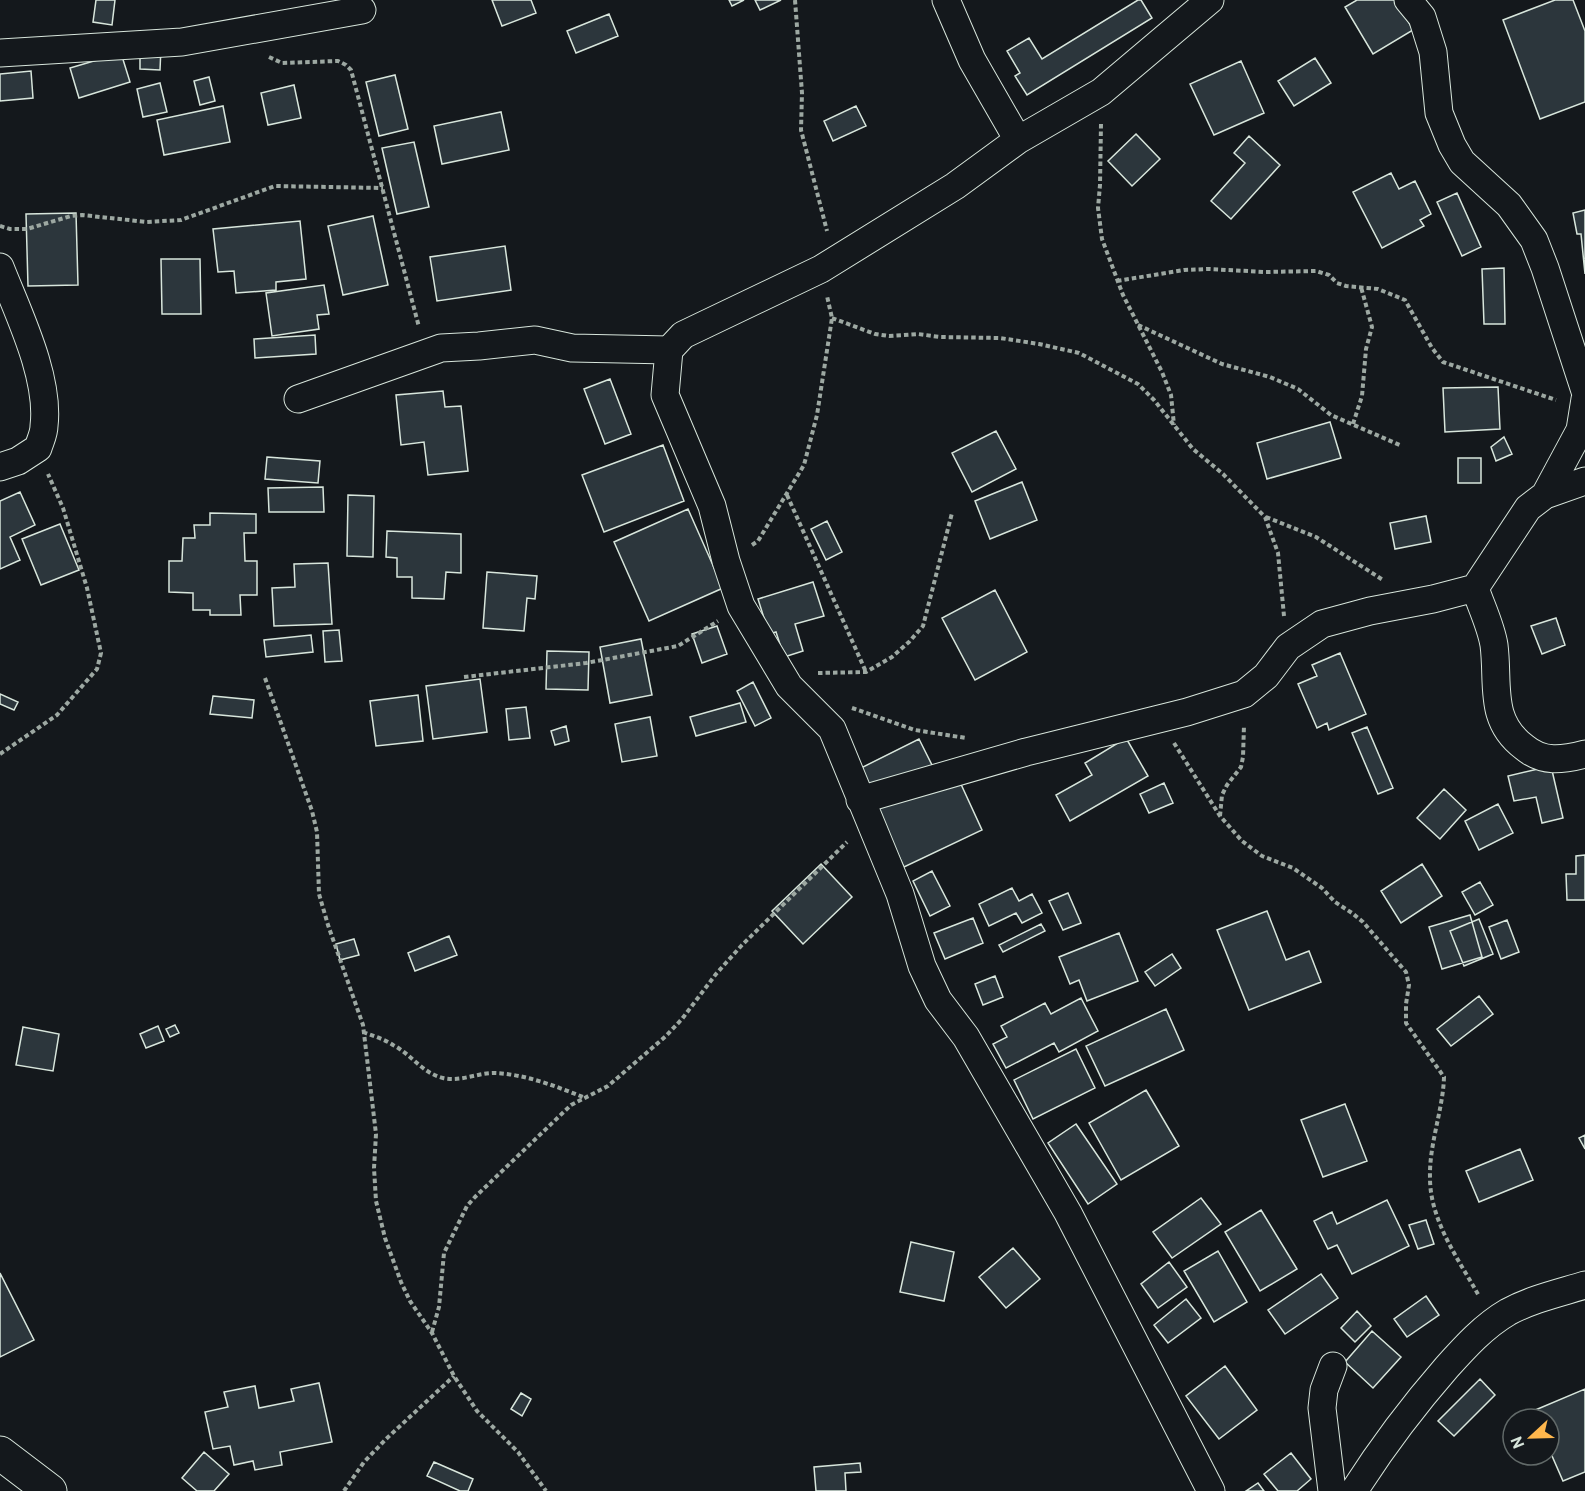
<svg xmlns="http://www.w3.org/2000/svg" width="1585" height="1491" font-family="Overpass,sans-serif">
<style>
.building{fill:#2c363c;stroke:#d8e6dc;stroke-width:1.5}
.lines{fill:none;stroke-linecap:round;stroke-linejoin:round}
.street-casing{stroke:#d8e6dc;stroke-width:29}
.secondary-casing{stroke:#d8e6dc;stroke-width:35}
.path{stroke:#9da8a2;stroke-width:4;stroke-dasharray:4.5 3;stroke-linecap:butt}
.street{stroke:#14181c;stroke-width:27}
.secondary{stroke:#14181c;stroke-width:33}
</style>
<rect width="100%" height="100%" fill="#14181c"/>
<path class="building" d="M96 0H115L112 25 93 22Z
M492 0H531L536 13 502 26Z
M729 0H744L732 6Z
M755 0H781L760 10Z
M1138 0H1141L1152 18 1027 95 1015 76 1020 73 1007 51 1029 38 1042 59Z
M1357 0H1396L1413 30 1373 54 1345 7Z
M1555 0H1573L1585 31V102L1540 119 1503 20Z
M609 14 618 36 576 53 567 31Z
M140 47H161L160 70 140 69Z
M121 53 130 82 79 98 70 68Z
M1315 58 1331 83 1294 106 1278 81Z
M1241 61 1264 113 1214 135 1190 84Z
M31 71 33 98 0 101V74Z
M395 75 408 129 379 136 366 82Z
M209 77 215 101 200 105 194 81Z
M160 83 167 112 143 117 137 89Z
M294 85 301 118 268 125 261 93Z
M223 106 230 142 164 155 157 120Z
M856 106 866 126 833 141 824 121Z
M501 112 509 150 442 164 434 126Z
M1136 134 1160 159 1132 186 1108 161Z
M1249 136 1280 165 1231 219 1211 201 1245 163 1234 153Z
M414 142 429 207 397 214 382 148Z
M1391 173 1399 189 1415 181 1431 214 1420 220 1424 226 1382 248 1353 192Z
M1457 193 1481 247 1462 256 1437 202Z
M1585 210V274L1581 234H1577L1573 213Z
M76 213 78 285 28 286 26 214Z
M373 216 388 285 343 295 328 226Z
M300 221 306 279 276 282V290L236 293 234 271 218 272 213 229Z
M505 246 511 290 437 301 430 257Z
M161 259H200L201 314H162Z
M1504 268 1505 324H1484L1482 269Z
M324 285 329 314 317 315 319 329 272 336 266 293Z
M315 335 316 354 255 358 254 339Z
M610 379 631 434 605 444 584 389Z
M1498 387 1500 429 1445 432 1443 388Z
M443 391 445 407 461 406 468 471 428 475 424 442 401 445 396 395Z
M1330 422 1341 458 1267 479 1257 443Z
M996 431 1016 469 972 492 952 453Z
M1504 437 1512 454 1496 461 1491 447Z
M663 445 684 501 604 532 582 475Z
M267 457 320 461 318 483 265 479Z
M1458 458H1481V483H1458Z
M1022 482 1037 520 990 539 975 501Z
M323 487 324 512H269L268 488Z
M20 492 35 525 10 537 20 560 0 569V501Z
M348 495 374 496 373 557 347 556Z
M688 509 723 588 649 621 614 542Z
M210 513 256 514V533H244L245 561H257V595H240L241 615H210V610H193V593L169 592V561H182L183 538H195L194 525H210Z
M1426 516 1431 542 1395 549 1390 523Z
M827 521 842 552 826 560 811 529Z
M60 524 79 570 41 585 22 539Z
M387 531 461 534V573L446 572 444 599 412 598V577H397V558L386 557Z
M328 563 332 624 274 626 272 588 295 587 294 564Z
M487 572 537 576 535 599 527 598 524 631 483 628Z
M813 582 824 616 795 624 803 651 784 657 776 632 769 634 758 599Z
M995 590 1027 652 975 680 942 618Z
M1556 618 1565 645 1542 654 1531 626Z
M717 626 727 654 702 663 692 634Z
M339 630 342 661 325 662 323 631Z
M311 635 313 652 266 657 264 640Z
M641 639 652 695 610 703 600 647Z
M547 651 589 652 588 690 546 689Z
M1340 653 1366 714 1329 730 1327 723 1317 728 1298 684 1317 676 1312 665Z
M480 679 487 732 433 739 426 686Z
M753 682 771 718 755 726 737 691Z
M0 694 18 702 14 710 0 704Z
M418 695 423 741 376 746 370 701Z
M213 696 254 700 252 718 210 714Z
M740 703 746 722 696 736 690 717Z
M526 707 530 738 509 740 506 709Z
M650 717 657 756 622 762 615 724Z
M566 726 569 741 555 745 551 731Z
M1367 727 1393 788 1378 794 1352 733Z
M1126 738 1148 776 1070 821 1056 795 1092 775 1085 763Z
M919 739 932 765 864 799 851 773Z
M1551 766 1563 818 1542 823 1536 797 1514 801 1508 776Z
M954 769 982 830 904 867 875 806Z
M1164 783 1173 803 1149 813 1140 794Z
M1444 789 1466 810 1440 839 1417 818Z
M1498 804 1513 833 1479 850 1465 821Z
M1585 855V900H1567L1566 874H1576V856Z
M821 864 852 897 803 944 772 911Z
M1422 864 1442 896 1401 923 1381 891Z
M932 871 950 906 930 916 913 881Z
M1480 882 1493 905 1475 915 1462 892Z
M1012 888 1019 901 1032 894 1042 913 1022 923 1016 913 989 926 979 904Z
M1068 893 1081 923 1063 930 1049 901Z
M1267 911 1286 960 1309 951 1321 982 1249 1010 1217 930Z
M1470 915 1482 957 1442 969 1429 927Z
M973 918 983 943 945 959 934 933Z
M1479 919 1493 954 1464 966 1450 931Z
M1507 920 1519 952 1501 959 1489 927Z
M1041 924 1045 931 1003 952 999 945Z
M1119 933 1138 981 1087 1001 1079 980 1070 984 1059 957Z
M449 936 457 955 415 971 408 953Z
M354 939 359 955 340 960 336 944Z
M1172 954 1181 968 1155 986 1145 972Z
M995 976 1003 997 983 1005 975 984Z
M1479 996 1493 1014 1451 1046 1437 1029Z
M1081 998 1098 1031 1059 1052 1054 1043 1006 1068 993 1044 1007 1037 1001 1026 1045 1003 1051 1014Z
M1166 1009 1184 1050 1105 1086 1086 1046Z
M175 1025 179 1033 170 1037 166 1029Z
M158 1026 164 1041 146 1048 140 1034Z
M23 1027 59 1034 53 1071 16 1065Z
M1076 1049 1095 1088 1033 1119 1014 1080Z
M1146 1090 1179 1146 1121 1180 1089 1123Z
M1345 1104 1367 1161 1323 1177 1301 1120Z
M1076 1124 1117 1184 1088 1204 1048 1143Z
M1585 1135V1149L1579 1138Z
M1520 1149 1533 1180 1479 1202 1466 1171Z
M1201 1198 1221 1224 1172 1258 1153 1232Z
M1387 1200 1409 1246 1352 1274 1337 1245 1328 1249 1314 1221 1332 1212 1337 1224Z
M1261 1210 1297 1269 1260 1291 1225 1232Z
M1426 1220 1434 1244 1418 1249 1409 1225Z
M911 1242 954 1252 944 1301 900 1292Z
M1013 1248 1040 1279 1006 1308 979 1277Z
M1218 1251 1247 1302 1214 1322 1184 1271Z
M1169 1262 1187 1287 1158 1308 1141 1284Z
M0 1273 34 1340 0 1357Z
M1321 1274 1338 1298 1285 1334 1268 1310Z
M1426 1296 1439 1315 1407 1337 1394 1319Z
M1186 1299 1201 1318 1168 1343 1154 1325Z
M1357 1311 1371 1326 1355 1342 1341 1328Z
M1372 1331 1401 1357 1373 1388 1345 1362Z
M1225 1366 1257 1410 1219 1439 1186 1396Z
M1480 1379 1495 1395 1454 1436 1438 1421Z
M319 1383 332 1442 280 1452 282 1465 255 1470 253 1461 234 1465 230 1446 213 1449 205 1412 228 1407 224 1392 255 1386 259 1408 294 1401 291 1389Z
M1585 1389V1472L1563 1481 1549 1449V1419H1536L1533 1411Z
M521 1393 531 1399 522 1416 511 1409Z
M204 1452 229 1474 214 1491H197L182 1478Z
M1291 1453 1311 1479 1297 1491H1278L1264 1474Z
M434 1462 473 1479 468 1491H460L427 1476Z
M860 1463 861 1472 845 1473 846 1491H816L814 1467Z
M1258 1483 1264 1491H1246Z"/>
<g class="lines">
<defs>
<path id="street" d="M946 0 972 60 1018 140
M1210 0 1101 92 1018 140 955 186 821 269 683 335 669 350 665 395 712 506 726 561 741 606 789 686 832 729 900 894 922 966 938 1000 966 1037 1068 1213 1211 1491
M1408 0 1422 17 1433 52 1439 113 1452 145 1462 162 1509 205 1534 240 1545 268 1585 391
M0 53 182 42 362 10
M0 267C18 313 50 377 44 426 44 434 40 441 38 448L18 461 0 467
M298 399 441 348 479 346 535 340 572 348 669 350
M1545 495 1580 430 1585 399
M1475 588 1528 508 1545 495 1585 481
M860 800 1026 752 1187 712 1244 694 1266 676 1288 647 1322 624 1370 611 1433 599 1475 588C1481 606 1491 626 1494 645 1499 684 1488 720 1524 747 1543 763 1562 760 1585 754
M1332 1491 1322 1408 1324 1390 1333 1366
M1354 1491C1382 1447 1413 1406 1447 1367 1465 1347 1484 1326 1508 1312 1532 1299 1559 1293 1585 1285"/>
<path id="secondary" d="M0 1453 50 1491"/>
</defs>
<use href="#street" class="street-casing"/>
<use href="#secondary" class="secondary-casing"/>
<path class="path" d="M795 0 802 93 801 130 827 231
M269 57 282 63 338 61 346 65 351 70 419 327
M1101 124 1100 185 1098 208 1102 239 1123 295 1162 372 1171 395 1174 425
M0 226 10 229H27L71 216 82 215 147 222 181 220 275 186 383 188
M1117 281 1184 270 1209 269 1265 272 1316 271 1329 275 1337 283 1346 286 1378 289 1405 300 1432 348 1443 362 1556 400
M832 318 875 334 889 336 918 334 940 337 1000 338 1039 344 1079 353 1138 384 1154 400 1193 449 1223 474 1265 517 1278 553 1284 616
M1138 325 1222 364 1270 377 1298 389 1331 415 1402 446
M1353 424 1362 396 1366 349 1372 327 1361 287
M787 495 866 672
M1266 517 1316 537 1383 580
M752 545 758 541 804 465 817 415 832 318 827 296
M818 673 866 672 892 657 909 642 923 626 952 513
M464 677 586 663 678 646 718 621
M265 678 312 811 317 832 319 894 328 925 363 1025 376 1134 374 1168 376 1201 385 1238 401 1282 410 1301 432 1333 454 1376 477 1411 518 1452 546 1491
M852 708 915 730 966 738
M1174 743 1220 816 1242 841 1262 856 1293 868 1322 888 1335 902 1352 913 1363 922 1406 972 1409 985 1406 1004V1023L1444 1077C1443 1110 1429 1144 1430 1178 1430 1221 1459 1260 1479 1296
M0 754 57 715 97 669 101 653 87 588 63 508 48 474
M1220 816 1222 795 1227 785 1241 767 1243 757 1244 725
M363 1032C373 1036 384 1039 393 1045 411 1054 422 1073 443 1078 460 1082 477 1073 494 1073 525 1074 555 1086 583 1097
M432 1332 439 1307 444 1253 467 1206 475 1197 571 1105 608 1086 666 1036 682 1019 716 974 742 945 847 842
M344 1491 364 1462 386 1439 454 1376"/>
<use href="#street" class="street"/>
<use href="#secondary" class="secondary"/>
</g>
<g transform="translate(1531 1437) rotate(248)"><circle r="28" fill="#14181c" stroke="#626a69" stroke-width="1.5"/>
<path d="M0-4.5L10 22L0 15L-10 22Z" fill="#ffb74d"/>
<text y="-9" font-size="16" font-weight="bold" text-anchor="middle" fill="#d8e6dc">N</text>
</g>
</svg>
